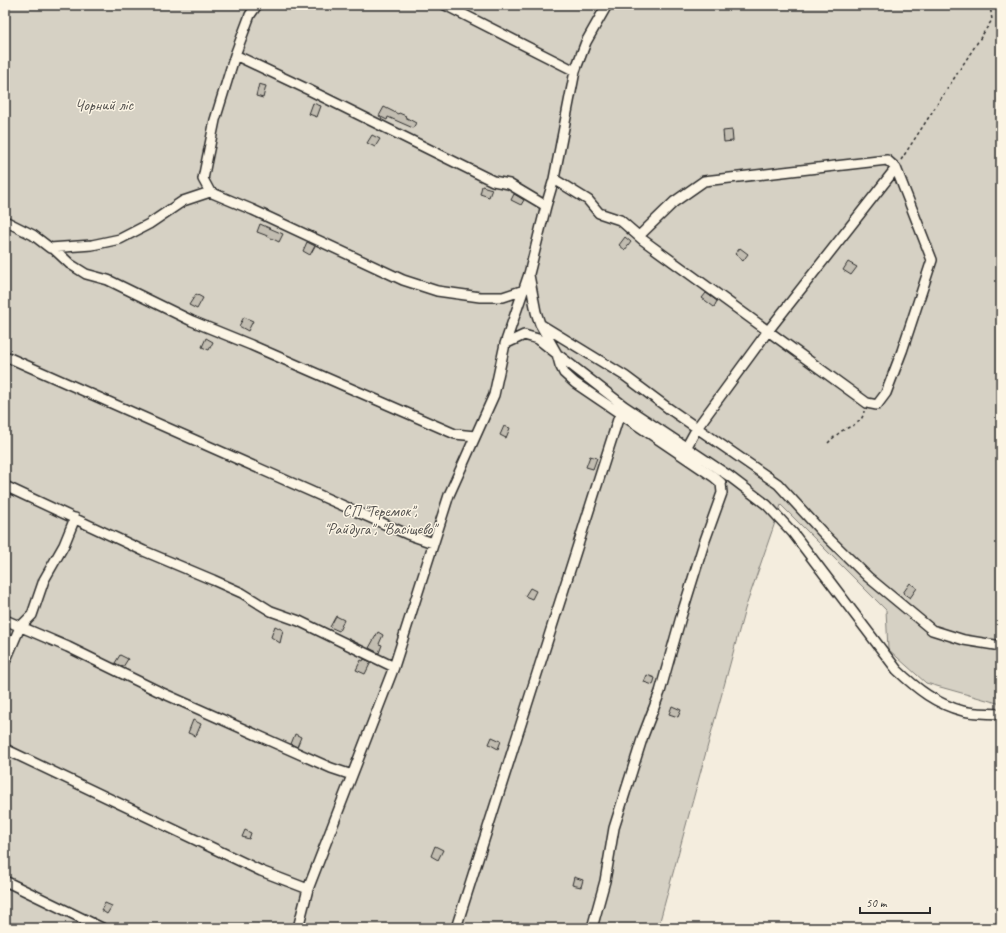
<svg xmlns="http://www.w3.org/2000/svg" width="1006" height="933" font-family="Caveat,sans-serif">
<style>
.green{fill:#d6d1c4;stroke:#807e78}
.building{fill:#c2bdb1;stroke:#2b2b2b}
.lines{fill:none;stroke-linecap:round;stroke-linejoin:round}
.minor-casing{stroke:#2b2b2b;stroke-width:12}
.path{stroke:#2b2b2b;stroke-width:1.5;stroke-dasharray:3 3;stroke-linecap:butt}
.minor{stroke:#fcf5e5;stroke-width:9}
.labels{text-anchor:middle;stroke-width:3;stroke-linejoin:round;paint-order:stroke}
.park-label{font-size:16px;fill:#565451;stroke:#fcf5e5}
</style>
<rect width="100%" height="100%" fill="#f4edde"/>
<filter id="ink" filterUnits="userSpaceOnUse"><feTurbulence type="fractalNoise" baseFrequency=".025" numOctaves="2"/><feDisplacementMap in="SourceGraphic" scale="8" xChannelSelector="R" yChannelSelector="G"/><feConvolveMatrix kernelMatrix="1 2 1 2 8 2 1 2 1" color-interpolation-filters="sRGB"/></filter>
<g filter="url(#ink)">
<path class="green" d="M5 5H1001V704L926 683 888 649 886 610 781 505 745 609 658 928H5Z"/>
<path class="building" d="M259 84 266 86 263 98 256 96Z
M313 103 321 106 317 117 309 114Z
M384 107 398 114 399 113 406 116 405 117 416 123 413 128 388 117 387 120 379 116Z
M732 130 733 141 724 142 723 131Z
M372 135 380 139 375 147 367 143Z
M482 186 492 189 489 197 480 194Z
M514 194 524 200 521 205 511 200Z
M260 224 283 234 279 242 265 235 257 232Z
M625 237 631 242 625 250 619 245Z
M307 242 315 246 310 255 303 251Z
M740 248 748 254 743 261 735 254Z
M848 262 857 267 851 275 843 270Z
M706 293 717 301 714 307 702 298Z
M196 294 203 298 197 309 189 305Z
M244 317 253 321 248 331 239 326Z
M206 338 213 342 209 350 202 347Z
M504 426 510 428 506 438 500 435Z
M590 456 597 458 593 469 586 467Z
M910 583 917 588 910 598 903 593Z
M530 588 536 591 532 599 525 596Z
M336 616 344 620 339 631 330 627Z
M275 626 283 630 280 643 271 637Z
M378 632 383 635 379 644 382 645 379 653 369 648Z
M120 655 128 659 123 667 115 663Z
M364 659 371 662 365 674 356 670 361 660 363 661Z
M647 675 655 678 653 685 644 682Z
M672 706 681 710 678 717 669 714Z
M193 720 201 724 196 736 188 733Z
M295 734 301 737 297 747 291 744Z
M492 737 501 741 498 749 489 744Z
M245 830 251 833 249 839 242 837Z
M435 846 443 850 438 860 431 856Z
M574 877 583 880 581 887 572 885Z
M105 903 112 906 107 914 101 910Z"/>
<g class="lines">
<defs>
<path id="minor" d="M445 5 575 71
M235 55 307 89 493 181 509 184 546 206
M554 179 588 200 599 213 620 220 643 240 867 403 877 405 886 393 902 351 932 260 896 168 887 160 704 181 674 202 639 236
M210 192 203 179 215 120 235 55 250 15 257 5
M5 221 33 235 50 248 92 245 120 239 149 224 183 201 210 192 253 210 403 280 437 291 480 297H503L524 290
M54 249 70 264 86 274 108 280 192 321 251 345 455 434 475 436
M529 275 536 312 540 324 557 354 624 406 729 476 767 505 793 533 897 670C917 689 936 704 963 711 975 714 989 713 1001 714
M540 324 625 376 668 408 778 484 823 533 868 577 932 630 964 640 1001 646
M505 344 524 335 538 339 557 354 560 365 564 373 575 383 714 477 721 483 722 493 704 543 681 617 660 692 643 736 614 828 605 881 592 928
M5 356 407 534 433 543
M686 448 697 428 768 331 896 168
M5 486 144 551 213 580 242 593 271 611 299 621 394 667
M5 620 68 647 158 691 331 768 352 775
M5 662 20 627 32 615 44 580 64 545 75 518
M5 749 261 871 308 889
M5 881 102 928
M298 928 308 889 394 667 449 495 494 395 505 344 529 274 546 206 554 179 575 71 586 42 607 5
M456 928 620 413"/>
</defs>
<use href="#minor" class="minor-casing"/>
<path class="path" d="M901 160 992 20 990 5
M828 443C833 438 838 433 845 429 854 425 863 422 864 411"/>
<use href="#minor" class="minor"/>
</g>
</g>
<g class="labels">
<g class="park-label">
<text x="104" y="110">Чорний ліс</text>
<text x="380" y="516">СП "Теремок",<tspan x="380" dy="18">"Райдуга", "Васіщєво"</tspan></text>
</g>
</g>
<rect width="1006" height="933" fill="none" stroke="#fcf5e5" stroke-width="20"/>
<rect x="10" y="10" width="986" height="913" fill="none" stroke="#2b2b2b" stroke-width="1.5" filter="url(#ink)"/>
<path d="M860 907v6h70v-6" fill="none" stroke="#2b2b2b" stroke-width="2"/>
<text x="866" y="907" font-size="12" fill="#2b2b2b" stroke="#fcf5e5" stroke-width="3" paint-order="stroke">50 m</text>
</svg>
